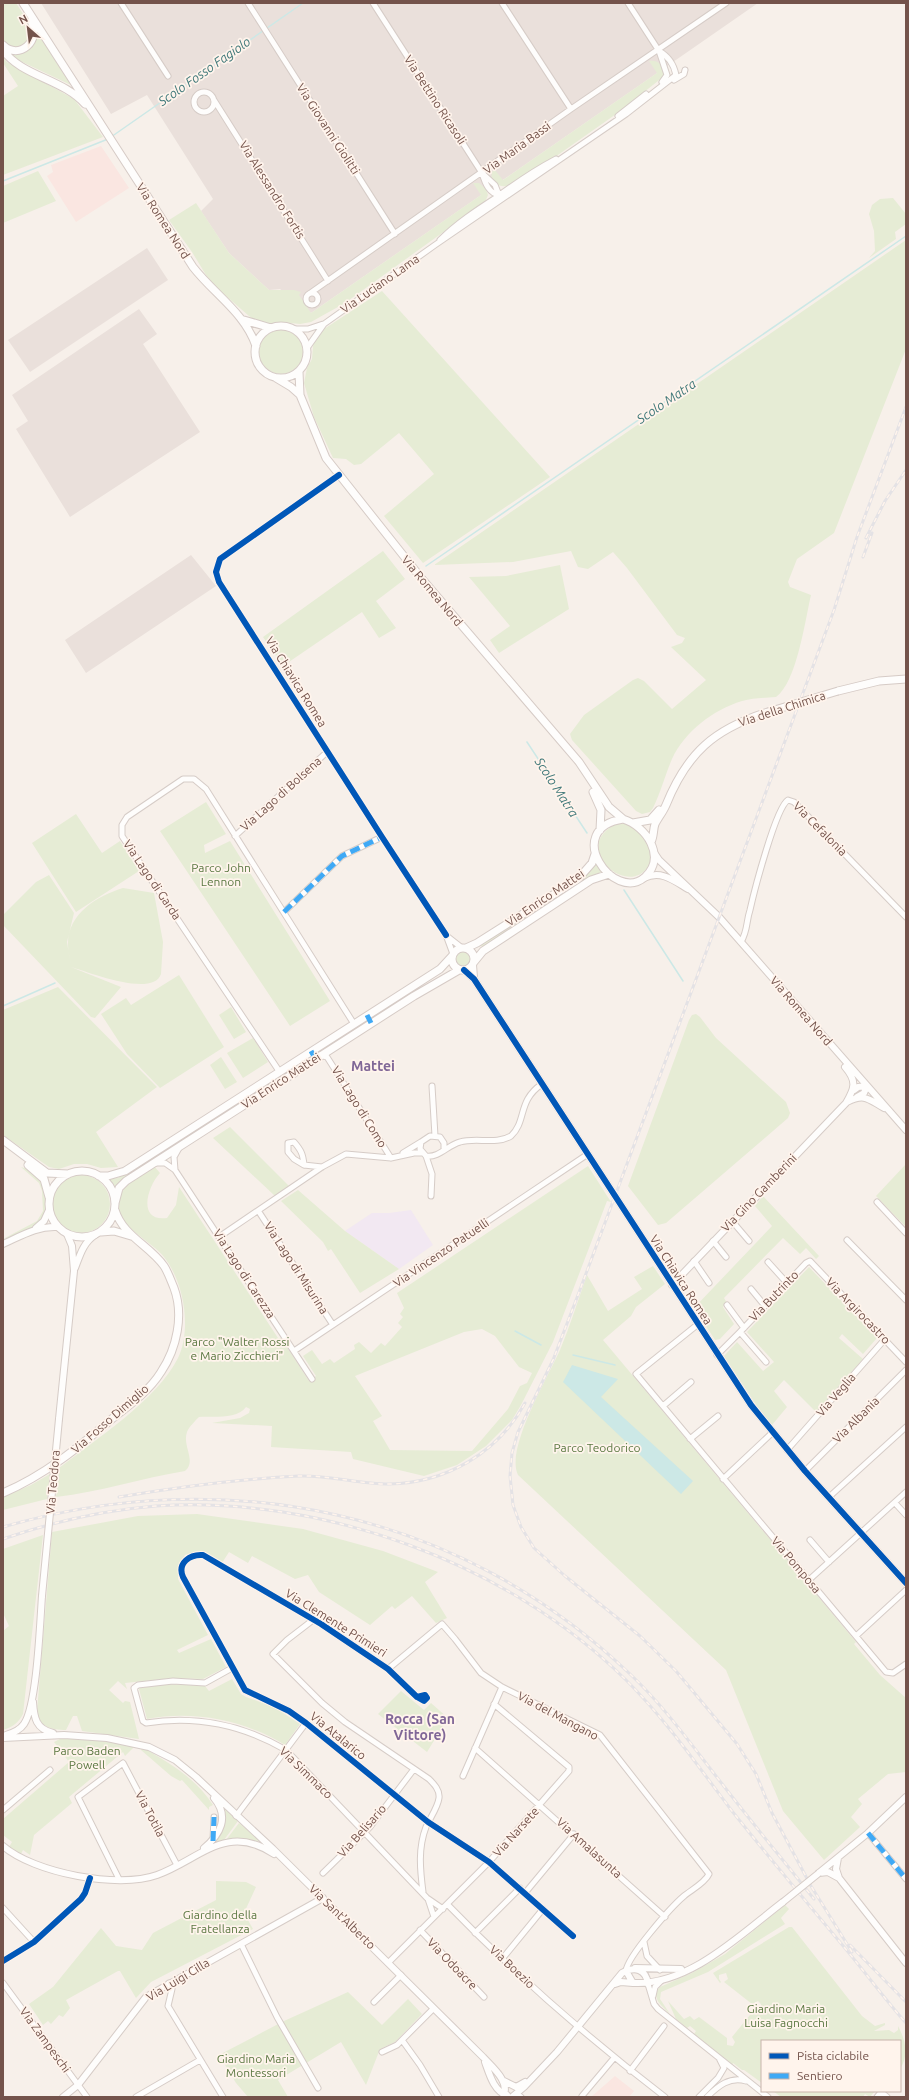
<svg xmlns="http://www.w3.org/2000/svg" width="909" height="2100" font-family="Ubuntu,sans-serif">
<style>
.commercial{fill:#fae6e1}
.industrial{fill:#eae0db}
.education{fill:#f2e8f2}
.green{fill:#e6ecd5;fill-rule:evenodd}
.water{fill:#cce8e6}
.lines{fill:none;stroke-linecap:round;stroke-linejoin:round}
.stream{stroke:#cce8e6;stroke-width:1.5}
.minor-casing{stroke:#d6ccc7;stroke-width:7}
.tertiary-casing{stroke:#d6ccc7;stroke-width:8}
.secondary-casing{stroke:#d6cbc6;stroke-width:9}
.minor{stroke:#fefdfc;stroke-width:5}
.tertiary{stroke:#fefdfc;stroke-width:6}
.secondary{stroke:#fefdfc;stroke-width:7}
.rail-casing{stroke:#e4e2e5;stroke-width:3}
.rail{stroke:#fff4ec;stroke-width:1.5;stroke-dasharray:4.5;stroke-linecap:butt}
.tertiary-bridge-casing{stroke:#d6ccc7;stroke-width:8;stroke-linecap:butt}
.secondary-bridge-casing{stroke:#d6cbc6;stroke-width:9;stroke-linecap:butt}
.tertiary-bridge{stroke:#fefdfc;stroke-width:6}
.secondary-bridge{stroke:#fefdfc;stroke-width:7}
.quiet{stroke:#3fa9f5;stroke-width:5;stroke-dasharray:10 5;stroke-linecap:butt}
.cycleway-casing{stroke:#fff4ec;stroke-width:8}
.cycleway{stroke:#0057b8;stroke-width:6}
.labels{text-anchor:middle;stroke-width:3.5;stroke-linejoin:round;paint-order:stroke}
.street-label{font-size:12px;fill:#74534b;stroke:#fff4ec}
.park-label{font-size:12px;fill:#5c7943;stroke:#fff4ec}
.water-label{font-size:13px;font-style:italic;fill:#3f7879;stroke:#fff4ec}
.quarter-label{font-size:14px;font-weight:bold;fill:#806797;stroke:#fff4ec}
</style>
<rect width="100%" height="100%" fill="#f7f0ea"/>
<path class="commercial" d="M101 146 129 188 76 222 47 176 53 172 51 165Z
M615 2076 634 2091 629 2097H591Z"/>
<path class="industrial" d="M41 3H758L311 313 280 289 269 290 229 253 201 211 213 199 147 95 111 114Z
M147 248 168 280 30 372 8 340Z
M139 309 157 334 143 344 200 432 70 517 16 429 28 421 12 395Z
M191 555 216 586 86 673 65 640Z"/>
<path class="education" d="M411 1210 433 1245 399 1269 345 1231 372 1213H389Z"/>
<path class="green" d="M3 3H16L31 26 32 32 26 45C17 48 8 49 3 40Z
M38 31 73 86 16 59 7 51C24 53 37 50 38 31Z
M3 57 7 62 74 99 103 137 3 175V96L18 86 3 63Z
M649 61C659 59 666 67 663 77L619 112 555 157 510 185C499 190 486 179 494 169L503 180 657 73Z
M38 171 56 201 3 223V186Z
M473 183H479L486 189 488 195 485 202 345 303 311 322 300 324 281 322 267 324 256 321 249 316 218 289 206 275 192 252 169 220 196 203 229 253 269 290H294L301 292 299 295 311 313 481 195Z
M893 198 906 214V224L895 232 896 239 869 258 875 251 874 231 869 214 872 205 880 199Z
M906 240V349L834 533 797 559 788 582 790 587 811 595C805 620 797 682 776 697 764 698 753 698 742 701 713 710 685 731 672 759 665 775 661 792 653 808L650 812 642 814 636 811 572 740 570 734 584 715 633 680 638 678 644 681 672 709 706 680 671 647 682 643 685 638 677 635 627 568 613 552 588 569 578 567 571 551 513 562 434 565Z
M382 291 550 477 423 563 384 516 434 474 399 433 361 464 354 465 346 459 333 458 314 417 304 383 307 368 312 359 313 346 316 337 324 329Z
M259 352a22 22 0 1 1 44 0a22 22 0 1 1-44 0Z
M383 551 405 579 376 601 396 628 379 638 362 612 283 666 263 637Z
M560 565 569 609 499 653 490 640 510 626 469 577 506 576Z
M206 802 226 834 204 845 205 853 230 841 330 1001 290 1026 160 831Z
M76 814 102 853 120 841 139 871 76 912 32 843Z
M621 822C638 826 661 850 647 868 625 898 566 843 621 822Z
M594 859 603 871 585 880 482 947 480 944 581 879Z
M49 875 74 913 67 942 71 967 121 987 95 1018 91 1017 3 925V915L36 882Z
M123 888 154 893 163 942 161 974C153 998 88 972 71 967 70 959 68 952 68 945 67 914 97 896 123 888Z
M455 959a8 8 0 1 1 16 0a8 8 0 1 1-16 0Z
M179 975 224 1047 160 1088 127 1054 101 1014 126 998 131 1005Z
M430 978V980L316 1055 314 1052Z
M58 987 157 1087 96 1132 118 1167 101 1168 87 1164H74L59 1169 49 1167 3 1135V1010Z
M231 1007 246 1032 234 1039 219 1015Z
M696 1014 700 1017 716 1038 786 1102 790 1113 788 1118 666 1223 658 1225 628 1186 689 1020 692 1015Z
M253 1038 268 1062 243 1078 227 1053Z
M309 1055 311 1058 124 1178 114 1190 108 1179 118 1178 125 1174Z
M221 1057 237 1082 225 1089 210 1065Z
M230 1127 289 1186 275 1196 213 1138Z
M906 1164V1227L876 1196Z
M154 1166 160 1173C147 1187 137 1222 167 1218L176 1205 179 1187 278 1338H281L309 1381 316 1376 303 1356 312 1350 322 1364 330 1359 334 1363 355 1349 354 1345 359 1342 371 1353 381 1343 385 1346 402 1327 398 1323 403 1317 400 1314 404 1308 397 1293 588 1166 611 1202 607 1201 553 1342 521 1405 512 1420 486 1446 457 1465 424 1476 353 1459 351 1452 271 1447 272 1426 212 1423 240 1418 249 1413 250 1409 246 1407C237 1420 212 1416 199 1417 195 1421 189 1427 187 1432 182 1446 197 1461 185 1471 142 1478 100 1492 56 1497L59 1468C96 1439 157 1400 178 1358 192 1329 184 1282 164 1257 152 1241 117 1227 118 1204 119 1186 141 1175 154 1166ZM482 1329 495 1336 519 1367 532 1373 527 1383 520 1386 508 1409 472 1451 390 1450 373 1421 382 1416 355 1376 464 1332Z
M21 1167C38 1172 46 1185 46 1202 45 1206 47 1211 45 1214 39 1228 16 1236 3 1239L37 1221 43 1211 42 1191 39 1183Z
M52 1204a29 29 0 1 1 58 0a29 29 0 1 1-58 0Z
M298 1190 345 1231 399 1269 360 1293 331 1249 328 1251 323 1242 281 1201Z
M763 1196 819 1256 816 1259 806 1248 800 1254 783 1238 724 1298 727 1303 723 1307 734 1324 720 1339 715 1340 694 1308 772 1226 755 1206Z
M653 1266 665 1284 636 1307 631 1316 603 1340 856 1642 854 1644 880 1675 906 1698V1772L888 1774 858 1799 862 1804 851 1817 860 1827 824 1860 783 1811 726 1670 518 1475C505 1449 548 1377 560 1350 570 1326 578 1300 587 1275L608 1311 642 1289 634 1277Z
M809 1267 877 1338 863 1354 842 1334 839 1338 863 1359 816 1412 784 1380 774 1391 787 1407 772 1425 759 1409 724 1356 737 1342 763 1371 774 1362 747 1332Z
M50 1474 47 1499 3 1510V1497L31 1485Z
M197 1514 303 1529 383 1551 438 1572 425 1582 447 1618 436 1623 412 1596 395 1609 392 1606 370 1625 319 1592 308 1575 295 1579 252 1556 248 1563 229 1552 222 1563 203 1553 197 1551 185 1555 178 1566V1579L208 1635 177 1650 179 1653 211 1639 226 1667 203 1679 173 1678 125 1683 127 1689 118 1681 109 1690 123 1703 125 1701 130 1702 139 1739 82 1731 77 1716H73L66 1730C52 1730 38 1727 37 1711L52 1532 138 1516Z
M43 1535 23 1714C18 1723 13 1727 3 1730V1631L9 1626 3 1613V1549Z
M232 1679 241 1694 246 1697 274 1707 300 1724 285 1745C244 1720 194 1710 147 1719L139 1689 140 1688 171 1684 205 1686 209 1691Z
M401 1691 424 1710 431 1703 448 1718 427 1752 378 1714Z
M62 1738 95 1740 135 1746 125 1756 123 1752 69 1797 72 1803 34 1835 30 1855 23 1850 21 1854 9 1847 12 1842 3 1835V1819L69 1762 54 1742Z
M142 1747C169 1763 196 1778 213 1805L209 1807V1810L182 1780 180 1781 171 1776 141 1750Z
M220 1804 238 1821 224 1840 216 1843 215 1842C226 1829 226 1818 220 1804Z
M239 1823 260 1840 261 1842 247 1840H226Z
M216 1881 246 1882 256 1887 244 1913 253 1929 151 1982 136 1998 120 1971H118L66 2000 70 2008 63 2017 59 2015 51 2024 48 2021 43 2025 29 2004 53 1987 101 1928 116 1946 142 1950 153 1933 216 1900Z
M785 1905 789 1909 781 1918 785 1924 708 1972 661 1992 660 1999 670 2014C662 2006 650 1998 660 1987L692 1973 725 1954Z
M789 1927H792L862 2016 875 2026 885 2023V2025L874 2031 889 2030 894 2033 898 2030V2026C906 2041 909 2055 900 2069V2041H762V2083L744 2070H742L733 2063 732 2065 694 2034 696 2031 690 2026 687 2028 676 2019 668 2001 684 2019 690 2016 694 2020 699 2017 727 2038V2045L733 2046 735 2042 732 2037 754 2010 761 2009V2004L758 2001 752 2004 724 1982 728 1979 726 1973 719 1975V1979L721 1982 720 1983 713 1973Z
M348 1992 382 2025 408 1999 422 2014 395 2042 380 2049 366 2085 341 2042 278 2080 288 2097H248L236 2083 219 2055 284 2021Z
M773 2091H875L870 2097 865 2094 863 2097H781Z"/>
<path class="water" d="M572 1365 618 1379 601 1397 693 1481 681 1494 563 1382Z"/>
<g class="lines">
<path class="stream" d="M111 137 303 3
M3 181 108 139
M426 566 906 236
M527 742 587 833
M624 890 683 981
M3 1006 55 983
M515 1331 541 1345
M573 1355 615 1365"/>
<defs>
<path id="minor" d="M121 3 168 76
M248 3 395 234
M373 3 482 173 495 185 499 195
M502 3 571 109
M659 51 667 75 662 82
M674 80 684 74 685 70
M194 102a10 10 0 1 1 20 0a10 10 0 1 1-20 0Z
M214 100 328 281
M618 116 646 94
M482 173C485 183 489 194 500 195
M440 240C457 223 477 210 497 197 516 183 535 170 556 159
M306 299a6 6 0 1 1 12 0a6 6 0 1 1-12 0Z
M309 294 571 109 726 3
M295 329H308L323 324
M307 348 324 324 435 245 626 114 676 75C674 65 668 56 659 51L628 3
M339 475 220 559 216 572 219 582 382 837 446 935 453 954
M235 836 327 752
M284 912 342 856 382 837
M448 937 462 948
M741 942C748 930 746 922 750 910 754 892 776 807 788 800L794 802 906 917
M320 1055 327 1057 391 1158
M279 1071 122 836V825L127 817 183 779H194L206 789 354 1024
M432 1086 435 1136
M179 1148 174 1157 175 1170 312 1379
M444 1148V1143L440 1137 430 1136 421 1142 420 1149 426 1156C439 1158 448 1145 460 1142 476 1137 496 1145 511 1136 527 1121 517 1101 542 1084
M403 1153 421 1142
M426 1156 432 1174 431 1196
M155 1163H165L175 1170
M304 1165 294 1159 288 1152V1143L294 1142C301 1150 303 1154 304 1165L322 1167
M877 1202 906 1233
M259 1212 333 1325
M732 1221 749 1241
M219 1237 322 1167 346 1154 391 1158 414 1153H422
M847 1240 906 1300
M713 1241 726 1257
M694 1261 709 1283
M768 1262 787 1283
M751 1289 765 1306
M727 1305 744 1328
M697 1325 636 1374 886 1672 893 1673 906 1664
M294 1351 588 1154
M717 1355 740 1332
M766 1362 740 1332 806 1263 810 1261 906 1362
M663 1406 691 1382
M690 1439 718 1416
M787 1450 885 1339
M805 1471 906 1370
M723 1479 772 1433
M829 1497 906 1427
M895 1503 906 1515
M810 1540 829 1562
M809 1580 906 1492
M313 1620 287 1640 273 1654 322 1703 345 1722 429 1779C434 1784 440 1790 439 1798 438 1807 430 1818 426 1827 418 1848 420 1869 423 1892
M856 1636 906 1590
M232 1668 205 1683 173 1681 138 1685 134 1688 143 1721 146 1723C196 1715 243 1725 286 1750L427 1898 443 1909
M388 1669 442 1624 455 1639 481 1673 502 1687 600 1735 709 1874C705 1883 691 1890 684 1896 671 1907 627 1957 626 1971
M417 1697 425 1695 427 1698 424 1701 417 1697 388 1669 321 1624 203 1555C190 1554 177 1563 183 1577L245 1690 289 1711 306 1723 428 1822 489 1862 573 1936
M475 1748 665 1917
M463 1776 502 1687
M3 1810 50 1770
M236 1816 306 1723
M868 1833 906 1879
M213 1840 214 1817
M323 1873 370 1827 414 1769
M119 1879 78 1797 123 1763 177 1865
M525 1893 574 1834
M428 1899 434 1917
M447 1904C515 1974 588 2038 665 2097
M3 1908 34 1942
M420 1930 484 1997
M475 1933 520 1888
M644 1942 647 1956 660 1970
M241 1944 277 2017 318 2088
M502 1959 543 1909
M3 1961 34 1942 81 1899 85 1893 90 1878
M388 1963 489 1862 569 1771V1767L494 1704
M3 1983 87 2097
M169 1983 172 1989 168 2006 223 2097
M648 1984 654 2004 658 2009 768 2097
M653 1996 655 1987 661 1981
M374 2002 401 1975
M402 2040 420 2065 439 2097
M382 2052 397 2045 433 2009
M630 2071 664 2026
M517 2094 521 2097
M582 2096 614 2058
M136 2097 200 2060
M699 2097 718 2078 724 2068 720 2060
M707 2097C718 2086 730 2076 746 2081
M877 2097 881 2092 887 2097"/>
<path id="tertiary" d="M655 854 659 860 719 917 906 1130
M644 878C661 870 673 880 688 889
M473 965 474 977
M464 970 474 979 751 1405 805 1471 906 1583
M854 1090 858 1087 867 1086 864 1093 857 1097
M847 1102C865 1093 868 1099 884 1108
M36 1228 44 1221 49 1210
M3 1244C21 1236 37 1226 57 1227
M75 1268C80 1255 83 1243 95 1235
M672 1285 846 1103C855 1088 857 1081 845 1067
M59 1419 74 1271 72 1246 67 1234
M33 1702C34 1718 36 1729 53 1733
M6 1735C13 1733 20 1730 24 1724 37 1705 40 1623 42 1596
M3 1738 64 1735 107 1738 149 1747 175 1760 196 1777 273 1849 483 2057C492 2067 511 2082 503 2097
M3 1846C34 1873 118 1889 157 1875 199 1860 226 1822 274 1854
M204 1848C220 1835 230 1817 214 1798
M838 1858 836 1869 839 1878
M820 1872 868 1833 906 1797
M819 1873 828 1872 839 1878 906 1963
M635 1968 681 1969
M626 1971 633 1983C689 1986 741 1934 783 1902
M615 1984 621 1982 633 1983
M485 2062C489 2073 494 2092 507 2095
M504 2081 516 2087 525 2082
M63 2097 78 2085 146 1997 323 1898
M512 2097 524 2087 557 2052 622 1973C635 1966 646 1969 648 1984"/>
<path id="secondary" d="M23 3 193 267C214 294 245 313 256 346
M3 45C19 61 42 40 31 21
M3 50C21 76 63 79 85 104
M244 320 271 328
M255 352a26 26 0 1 1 52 0a26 26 0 1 1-52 0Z
M299 372 300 395 326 458 422 579 579 762 609 807 623 819
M276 378 291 387 300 395
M838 691 879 681 906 679
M593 792 601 810 600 830
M623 819C646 826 667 857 645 877 614 904 561 829 623 819Z
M633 823 650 820 659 810
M651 842C654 836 653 830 655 824 658 818 663 812 666 805 687 753 714 729 768 712
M452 959a11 11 0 1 1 22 0a11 11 0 1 1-22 0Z
M466 948 477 943 578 879 592 863 595 854
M474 962 483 951 591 880 609 874
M3 1140 47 1173 68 1174
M28 1165 44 1179 49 1197
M49 1204a33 33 0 1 1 66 0a33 33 0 1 1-66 0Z
M99 1176H108L125 1171 440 969 452 956
M115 1203 119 1188 126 1181 414 996 459 970
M101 1232 114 1231 131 1236
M3 1493C45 1475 79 1447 113 1418 130 1405 150 1390 161 1372 177 1348 184 1315 174 1288 171 1281 168 1272 164 1266 149 1245 123 1236 115 1210"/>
</defs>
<use href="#minor" class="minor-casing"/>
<use href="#tertiary" class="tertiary-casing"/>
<use href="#secondary" class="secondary-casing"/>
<use href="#minor" class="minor"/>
<use href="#tertiary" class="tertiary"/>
<use href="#secondary" class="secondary"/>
<defs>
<path id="rail" d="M866 538 885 501 906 470
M863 557 872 533
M119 1497C178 1487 239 1479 299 1476 329 1475 359 1484 389 1484 446 1483 498 1453 525 1403
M3 1527C227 1462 460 1511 630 1674 665 1707 693 1747 723 1785 753 1824 784 1861 814 1899
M3 1539C52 1522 104 1510 156 1506 322 1495 508 1563 626 1680 666 1720 698 1766 732 1811 767 1855 803 1898 839 1941 862 1968 883 1997 906 2023
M850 1945 906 2002
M852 1952 811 1886 772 1813 756 1774 737 1744 676 1671 640 1636 565 1576 534 1548 521 1527 513 1505 510 1476 512 1453 518 1432 553 1360 578 1295 834 610 857 537 906 407"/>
</defs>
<use href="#rail" class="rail-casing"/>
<use href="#rail" class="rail"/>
<defs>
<path id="tertiary-bridge" d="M42 1596 59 1419
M783 1902 819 1873"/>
<path id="secondary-bridge" d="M768 712 838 691"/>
</defs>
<use href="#tertiary-bridge" class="tertiary-bridge-casing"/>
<use href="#secondary-bridge" class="secondary-bridge-casing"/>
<use href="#tertiary-bridge" class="tertiary-bridge"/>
<use href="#secondary-bridge" class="secondary-bridge"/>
<path class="quiet" d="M284 912 342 856 382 837
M367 1015 371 1023
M311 1051 315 1058
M868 1833 906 1879
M213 1841 214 1817"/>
<defs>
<path id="cycleway" d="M339 475 220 559 216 572 219 582 382 837 446 935
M464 970 474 979 751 1405 805 1471 906 1583
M417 1697 425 1695 427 1698 424 1701 417 1697 388 1669 321 1624 203 1555C190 1554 177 1563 183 1577L245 1690 289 1711 306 1723 428 1822 489 1862 573 1936
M3 1961 34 1942 81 1899 85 1893 90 1878"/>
</defs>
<use href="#cycleway" class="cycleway-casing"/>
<use href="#cycleway" class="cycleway"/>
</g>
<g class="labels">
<g class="street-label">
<text transform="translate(435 100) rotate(57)" y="4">Via Bettino Ricasoli</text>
<text transform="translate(328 129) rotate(57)" y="4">Via Giovanni Giolitti</text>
<text transform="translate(517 148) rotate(-36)" y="4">Via Maria Bassi</text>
<text transform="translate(272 190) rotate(58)" y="4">Via Alessandro Fortis</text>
<text transform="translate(163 221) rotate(57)" y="4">Via Romea Nord</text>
<text transform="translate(380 284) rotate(-35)" y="4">Via Luciano Lama</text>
<text transform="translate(432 591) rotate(50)" y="4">Via Romea Nord</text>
<text transform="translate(296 682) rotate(58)" y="4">Via Chiavica Romea</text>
<text transform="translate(782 709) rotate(-18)" y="4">Via della Chimica</text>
<text transform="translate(281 794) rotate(-42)" y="4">Via Lago di Bolsena</text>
<text transform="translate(820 829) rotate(45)" y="4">Via Cefalonia</text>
<text transform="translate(152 880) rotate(56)" y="4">Via Lago di Garda</text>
<text transform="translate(545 898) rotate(-34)" y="4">Via Enrico Mattei</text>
<text transform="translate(801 1011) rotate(49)" y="4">Via Romea Nord</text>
<text transform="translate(281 1081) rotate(-33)" y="4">Via Enrico Mattei</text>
<text transform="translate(359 1107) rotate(58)" y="4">Via Lago di Como</text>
<text transform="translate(759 1193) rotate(-46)" y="4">Via Gino Gamberini</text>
<text transform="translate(441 1253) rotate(-34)" y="4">Via Vincenzo Patuelli</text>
<text transform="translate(296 1268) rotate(57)" y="4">Via Lago di Misurina</text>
<text transform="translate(244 1274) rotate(57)" y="4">Via Lago di Carezza</text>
<text transform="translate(681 1280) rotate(57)" y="4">Via Chiavica Romea</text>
<text transform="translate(774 1296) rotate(-46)" y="4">Via Butrinto</text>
<text transform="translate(858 1311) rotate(46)" y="4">Via Argirocastro</text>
<text transform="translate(836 1395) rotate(-49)" y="4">Via Veglia</text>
<text transform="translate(110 1419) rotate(-41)" y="4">Via Fosso Dimiglio</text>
<text transform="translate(856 1420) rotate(-45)" y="4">Via Albania</text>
<text transform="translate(53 1482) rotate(-85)" y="4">Via Teodora</text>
<text transform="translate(796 1565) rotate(50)" y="4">Via Pomposa</text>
<text transform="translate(336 1623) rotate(32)" y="4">Via Clemente Primieri</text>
<text transform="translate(558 1716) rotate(28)" y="4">Via del Mangano</text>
<text transform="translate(338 1736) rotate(39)" y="4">Via Atalarico</text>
<text transform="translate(306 1773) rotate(44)" y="4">Via Simmaco</text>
<text transform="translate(150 1814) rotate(62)" y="4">Via Totila</text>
<text transform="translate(362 1831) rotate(-48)" y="4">Via Belisario</text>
<text transform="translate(516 1832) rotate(-48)" y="4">Via Narsete</text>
<text transform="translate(589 1848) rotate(42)" y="4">Via Amalasunta</text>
<text transform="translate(342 1917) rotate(44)" y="4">Via Sant'Alberto</text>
<text transform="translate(452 1964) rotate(46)" y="4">Via Odoacre</text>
<text transform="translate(512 1967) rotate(43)" y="4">Via Boezio</text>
<text transform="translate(178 1980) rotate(-31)" y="4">Via Luigi Cilla</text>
<text transform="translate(45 2040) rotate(54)" y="4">Via Zampeschi</text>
</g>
<g class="park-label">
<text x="221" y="872">Parco John<tspan x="221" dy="14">Lennon</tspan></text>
<text x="237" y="1346">Parco "Walter Rossi<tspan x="237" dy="14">e Mario Zicchieri"</tspan></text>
<text x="597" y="1452">Parco Teodorico</text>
<text x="87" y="1755">Parco Baden<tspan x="87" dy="14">Powell</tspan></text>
<text x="220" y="1919">Giardino della<tspan x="220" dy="14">Fratellanza</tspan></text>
<text x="786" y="2013">Giardino Maria<tspan x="786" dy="14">Luisa Fagnocchi</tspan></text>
<text x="256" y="2063">Giardino Maria<tspan x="256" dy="14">Montessori</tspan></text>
</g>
<g class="water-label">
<text transform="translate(204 71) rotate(-35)" y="5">Scolo Fosso Fagiolo</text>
<text transform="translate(666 401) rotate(-34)" y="5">Scolo Matra</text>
<text transform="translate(557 787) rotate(57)" y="5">Scolo Matra</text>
</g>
<g class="quarter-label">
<text x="373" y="1071">Mattei</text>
<text x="420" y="1724">Rocca (San<tspan x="420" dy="16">Vittore)</tspan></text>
</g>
</g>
<rect width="909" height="2100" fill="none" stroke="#74534b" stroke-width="8"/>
<rect x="761" y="2040" width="140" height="52" fill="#fff4ec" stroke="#c7b4ac"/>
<rect x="769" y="2053" width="20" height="6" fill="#0057b8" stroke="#c7b4ac"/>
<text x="797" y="2060" font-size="12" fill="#74534b">Pista ciclabile</text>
<rect x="769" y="2073" width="20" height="6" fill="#3fa9f5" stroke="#c7b4ac"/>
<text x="797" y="2080" font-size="12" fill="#74534b">Sentiero</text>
<g transform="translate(28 28) rotate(332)" stroke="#fff4ec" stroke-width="3" paint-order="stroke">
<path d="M0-3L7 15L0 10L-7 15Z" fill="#74534b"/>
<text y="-6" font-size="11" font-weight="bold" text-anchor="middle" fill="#74534b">N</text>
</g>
</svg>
